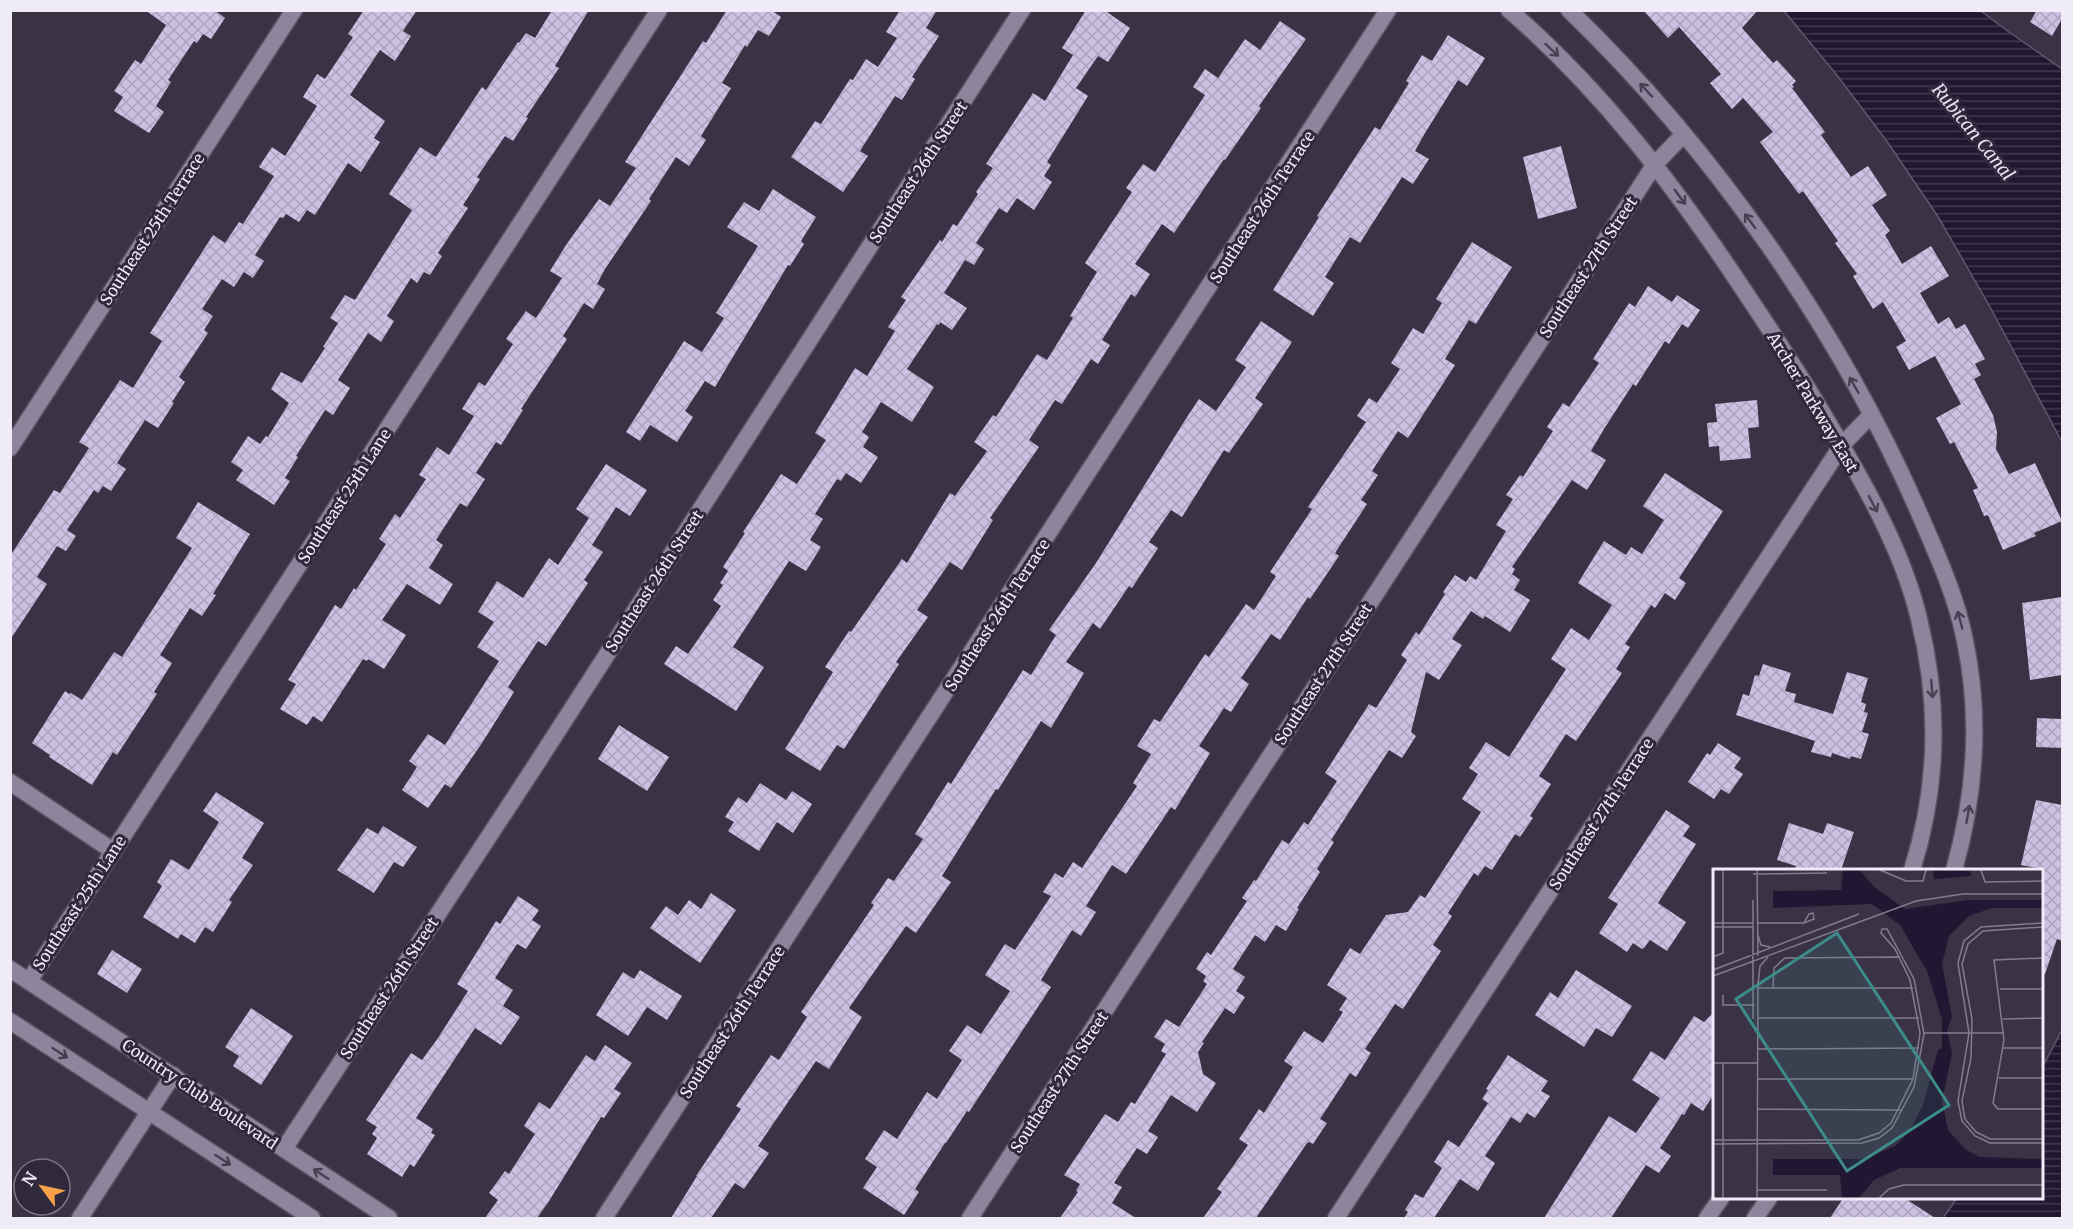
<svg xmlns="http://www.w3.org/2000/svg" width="2073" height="1229" font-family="Merriweather,serif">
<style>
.water{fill:url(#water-rules);stroke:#60576d;stroke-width:1.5}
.building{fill:url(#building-cross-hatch)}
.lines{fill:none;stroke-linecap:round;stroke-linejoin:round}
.minor-casing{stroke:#575161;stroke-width:19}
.tertiary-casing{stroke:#575161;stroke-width:19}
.secondary-casing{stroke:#575161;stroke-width:19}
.minor{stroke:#8d859b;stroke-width:16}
.tertiary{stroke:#8d859b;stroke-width:16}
.secondary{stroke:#8d859b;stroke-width:16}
.oneway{stroke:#474053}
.labels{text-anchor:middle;stroke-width:6;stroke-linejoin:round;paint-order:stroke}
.street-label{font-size:16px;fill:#efebf7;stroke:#30293b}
.water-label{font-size:18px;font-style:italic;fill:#e8dff7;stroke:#30293b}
.inset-road{fill:none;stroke:#827d8d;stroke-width:1.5}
.view{fill:#3c8d89;fill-opacity:0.15;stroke:#3c8d89;stroke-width:3}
.inset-edge{fill:none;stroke:#efebf7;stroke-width:3}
</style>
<defs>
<pattern id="water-rules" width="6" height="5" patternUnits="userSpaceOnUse" patternTransform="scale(1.5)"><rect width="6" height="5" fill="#221732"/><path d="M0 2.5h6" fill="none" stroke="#423950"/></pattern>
<pattern id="building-cross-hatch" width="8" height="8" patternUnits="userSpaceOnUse" patternTransform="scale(1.5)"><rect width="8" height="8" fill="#cdc0e3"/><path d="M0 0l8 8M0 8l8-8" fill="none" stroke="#aca2bd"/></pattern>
</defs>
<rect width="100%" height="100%" fill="#3a3346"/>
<path class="water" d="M1784 11H1981L2009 32 2062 69V442L1989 305 1937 215 1886 140 1836 74Z
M2062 1030V1218H1943L1957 1198H2042V1068Z"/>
<path class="building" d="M145 10H214L225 18 211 39 203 34 197 43 194 41 168 80 171 82 156 106 164 112 149 133 114 111 123 97 114 91 135 60 141 64 166 25Z
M364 10H417L403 31 411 36 395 61 380 50 350 95 385 121 374 138 380 142 361 172 348 163 315 215 307 210 299 222 286 214 283 218 280 217 255 255 264 261 253 278 244 272 234 287 222 279 202 309 213 316 204 330 208 333 179 377 185 382 172 402 174 403 158 428 145 420 117 463 126 469 111 491 103 486 98 493 94 490 67 530 76 536 66 551 57 546 37 577 47 584 10 640V556L54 490 60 493 89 448 79 442 120 380 133 388 162 341 150 333 213 235 225 243 239 222 243 224 274 176 259 167 272 147 285 156 317 106 303 97 317 74 325 79 353 37 348 34Z
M552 10H589L555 66 559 68 526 117 528 118 513 141 505 136 477 177 480 179 463 205 468 208 438 253 442 256 430 275 424 272 417 283 411 278 387 316 394 321 381 342 368 333 338 380 350 388 333 415 325 410 296 456 298 457 285 478 290 481 274 505 236 480 243 470 231 462 248 436 260 444 266 436 268 437 289 403 271 389 281 372 302 383 325 348 323 347 338 323 330 318 345 295 355 300 412 210 389 194 420 147 436 157 482 87 486 90 518 42 519 43 526 33 535 38Z
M727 10H771L781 17 769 36 758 30 747 47 745 45 722 83 731 88 701 136 706 140 689 166 676 157 649 199 651 201 605 269 597 284 605 289 593 309 584 303 563 336 567 339 521 409 523 410 501 445 496 442 476 473 485 479 467 507 460 503 436 540 443 545 429 568 453 584 440 605 407 584 382 620 406 635 384 669 368 659 367 661 363 659 322 722 313 716 307 725 280 709 296 684 288 680 335 605 341 609 354 588 356 590 386 544 379 539 395 514 400 518 426 479 419 475 437 447 449 455 474 416 462 409 479 382 485 386 513 344 506 339 526 311 536 318 562 278 550 271 566 245 599 199 610 206 636 168 625 162 703 41 706 43Z
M900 10H937L926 28 939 36 912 77 915 79 902 100 895 96 860 151 868 156 843 192 791 157 815 121 821 124 850 79 853 80 866 59 878 67 897 38 886 32Z
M1086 10H1104L1130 28 1108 62 1098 56 1076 88 1088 96 1047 162 1051 165 1044 176 1052 182 1034 210 1017 198 1007 213 999 208 976 243 984 249 974 265 965 260 944 293 967 308 952 330 940 322 939 325 937 324 907 369 934 387 912 422 881 402 862 432 869 437 863 447 878 457 861 483 846 473 841 481 837 479 815 514 823 519 810 540 821 547 806 571 789 561 733 647 764 667 736 711 664 664 676 646 688 654 721 606 713 600 723 585 720 583 728 571 723 567 745 533 743 532 781 474 797 484 826 440 815 433 855 368 867 376 895 331 888 327 906 300 901 297 940 240 942 242 953 224 957 226 978 194 976 192 993 168 986 164 1033 93 1045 101 1073 55 1062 48Z
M1643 10H1758L1742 28 1773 63 1777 60 1796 81 1792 85 1794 87 1792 88 1825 132 1821 135 1851 177 1868 166 1887 195 1872 205 1890 231 1885 235 1902 264 1931 246 1949 276 1920 293 1938 324 1949 317 1956 329 1965 324 1985 359 1975 364 1981 375 1974 379 1993 415 1997 432 1996 449 2009 474 2035 463 2062 521 2034 533 2036 536 2003 550 1988 515 1984 516 1973 490 1978 488 1954 442 1950 444 1936 418 1961 404 1935 356 1909 370 1896 347 1906 341 1883 302 1873 309 1853 276 1857 274 1835 243 1838 241 1803 191 1799 194 1760 142 1773 132 1743 98 1732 109 1710 83 1721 74 1679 27 1668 38Z
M2037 10H2062V19L2052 36 2030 22Z
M1280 21 1306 39 1259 106 1261 108 1225 160 1224 159 1174 233 1162 224 1135 264 1150 274 1135 297 1131 294 1102 340 1110 345 1098 364 1091 359 1062 404 1055 400 1029 440 1039 447 990 518 993 520 962 570 950 562 917 610 928 617 896 662 899 664 844 749 837 745 820 771 785 749 833 672 825 667 849 631 851 632 902 559 907 563 950 493 955 496 987 451 974 442 993 415 996 417 1037 354 1047 360 1073 318 1070 316 1097 272 1085 263 1132 192 1126 188 1143 164 1155 172 1205 95 1193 87 1205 69 1218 78 1245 39 1260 50Z
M1448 35 1485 58 1467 86 1458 80 1425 133 1415 151 1429 159 1413 184 1402 177 1360 243 1350 237 1325 277 1334 283 1313 316 1273 290 1319 217 1317 216 1375 127 1380 130 1409 83 1406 81 1422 55 1432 61Z
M1561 146 1577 208 1538 219 1523 157Z
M773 189 816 217 801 241 804 244 790 266 788 265 715 387 705 381 685 411 693 417 677 442 650 425 640 441 626 432 684 341 702 352 724 318 716 313 758 246 727 227 744 202 759 211Z
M1472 242 1512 267 1476 324 1469 320 1445 359 1455 365 1408 438 1398 431 1372 471 1378 475 1361 500 1367 504 1335 553 1339 556 1310 599 1308 597 1280 640 1271 634 1241 678 1249 684 1231 712 1224 708 1199 746 1210 753 1175 810 1171 807 1126 874 1112 865 1086 906 1096 912 1081 936 1072 930 1041 980 1051 987 969 1112 967 1111 946 1143H945L915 1189 919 1192 904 1215 863 1188 877 1167 865 1159 884 1130 897 1139 927 1092 937 1099 962 1060 949 1051 967 1025 981 1034 1010 991 985 975 1005 944 1015 950 1051 896 1043 892 1055 873 1063 878 1073 862 1082 868 1137 786 1133 783 1151 754 1137 746 1154 719 1160 722 1205 654 1209 657 1246 604 1254 610 1276 576 1270 572 1312 509 1308 507 1366 422 1357 416 1369 398 1377 403 1400 369 1391 363 1413 328 1423 334 1442 303 1436 299Z
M1648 286 1672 302 1677 295 1700 310 1688 328 1682 324 1669 344 1665 341 1636 386 1633 384 1604 429 1591 451 1606 460 1587 490 1572 480 1512 567 1515 569 1512 574 1520 580 1514 590 1530 600 1510 632 1485 616 1483 619 1471 611 1452 639 1462 645 1439 680 1426 672 1411 732 1416 736 1402 758 1389 750 1331 840 1334 842 1317 869 1320 872 1297 908 1299 909 1286 931 1276 925 1265 942 1255 935 1233 969 1245 977 1236 991 1245 997 1234 1014 1225 1008 1202 1042 1204 1043 1198 1052 1203 1074 1216 1083 1197 1112 1171 1095 1148 1131 1158 1137 1147 1154 1137 1148 1114 1183 1122 1187 1112 1203 1136 1218H1060L1078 1192 1076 1191 1080 1184 1064 1175 1105 1114 1118 1122 1131 1102 1135 1104 1166 1054 1161 1051 1165 1044 1154 1037 1166 1019 1179 1027 1207 984 1203 981 1206 976 1196 969 1207 952 1211 955 1247 901 1242 898 1254 880 1256 881 1282 840 1289 844 1304 822 1308 825 1337 781 1325 773 1369 704 1376 708 1407 660 1401 655 1416 632 1419 635 1445 594 1443 592 1455 575 1466 582 1470 576 1476 580 1506 531 1496 525 1513 499 1506 495 1520 475 1523 477 1553 431 1547 427 1563 403 1569 407 1599 363 1593 359 1629 303 1635 307Z
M1261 321 1292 342 1255 398 1263 404 1229 453 1224 450 1182 517 1171 510 1149 542 1158 548 1132 588 1129 586 1100 629 1093 623 1066 662 1084 673 1051 728 1041 721 998 790 996 789 942 876 951 882 916 933 906 926 849 1008 862 1017 829 1069 816 1061 758 1146 769 1153 744 1189 735 1183 711 1218H671L697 1176H696L741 1109 736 1106 771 1055 779 1060 807 1017 801 1012 874 905 871 903 888 878 894 881 923 839 915 834 948 782 951 784 1023 670 1031 675 1056 635 1049 630 1096 563 1187 417 1199 399 1216 411 1246 367 1235 360Z
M1757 400 1759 427 1748 428 1751 458 1720 461 1719 446 1709 447 1707 423 1717 422 1715 404Z
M606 464 647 490 630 516 616 507 592 545 603 552 584 580 588 583 546 646 538 641 508 687 514 692 482 743 451 788 445 784 428 808 402 790 417 767 409 761 428 734 445 745 499 661 477 647 494 622 478 612 497 581 523 598 549 558 558 565 589 518 576 509Z
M1665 473 1723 511 1679 578 1686 583 1675 600 1665 593 1655 608 1651 605 1625 644 1630 647 1616 669 1622 673 1576 741 1566 734 1539 776 1551 784 1530 816 1533 818 1520 837 1515 834 1492 870 1485 866 1478 876 1474 873 1448 913 1452 916 1433 945 1441 951 1403 1009 1395 1004 1365 1049 1371 1053 1356 1077 1350 1073 1320 1119 1327 1123 1313 1144 1309 1142 1307 1143 1256 1218H1203L1222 1192 1217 1189 1248 1145 1239 1139 1259 1109 1264 1113 1293 1067 1284 1061 1304 1031 1323 1043 1343 1012 1339 1010 1347 998 1327 985 1350 948 1360 954 1386 915 1408 912 1420 895 1425 898 1481 812 1462 799 1478 774 1469 768 1486 742 1509 757 1566 669 1551 659 1571 628 1589 640 1612 605 1578 583 1604 541 1626 555 1631 547 1642 554 1664 520 1643 506Z
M198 502 250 534 213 594 216 595 202 616 190 608 160 655 172 663 154 692 157 694 117 755 113 752 92 785 49 757 50 755 32 743 65 691 69 694 71 693 82 700 114 652 122 657 192 548 176 538Z
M2062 597V675L2030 680 2022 603Z
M1763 664 1791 673 1785 691 1796 694 1794 702 1833 714 1847 672 1868 678 1861 702 1866 704 1864 712 1868 713 1862 732 1869 734 1861 759 1851 756 1850 759 1832 753 1831 757 1811 752 1815 741 1736 715 1743 694 1749 696 1755 675 1759 676Z
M2037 718 2062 719V748L2036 747Z
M619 725 669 757 647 791 598 759Z
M1718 743 1741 758 1734 768 1743 774 1729 794 1721 789 1714 799 1688 782 1707 753 1710 755Z
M760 783 786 800 792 791 812 804 793 833 777 822 759 851 728 831 734 822 725 817 738 797 747 803Z
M216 792 264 823 242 858 253 865 229 900 232 902 213 932 205 927 195 943 181 934 178 939 143 917 162 886 157 882 171 859 189 870 219 822 203 811Z
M2036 800 2062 805V941L2057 939 2045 974H2042V869L2021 865Z
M1666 810 1690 826 1683 836 1696 844 1658 903 1686 922 1667 951 1650 940 1644 948 1642 949 1633 943 1627 952 1599 933 1618 904 1608 898Z
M1789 823 1823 834 1827 823 1854 832 1841 870H1795L1796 866 1777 860Z
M383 826 417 847 403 867 394 862 374 893 337 870 367 828 378 834Z
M711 893 736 910 700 963 650 928 666 906 678 915 689 900 701 909Z
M518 896 539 910 532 920 541 926 526 949 517 944 495 978 513 990 503 1006 520 1017 501 1045 475 1028 416 1118 433 1129 431 1133 435 1135 414 1167 410 1164 402 1177 367 1154 377 1138 372 1134 377 1127 366 1120 411 1053 422 1060 438 1038 468 991 457 984 496 921 500 924Z
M112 950 142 969 127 993 97 974Z
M640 970 682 996 667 1020 647 1007 628 1036 596 1015 623 972 634 979Z
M1576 970 1632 1006 1612 1037 1596 1028 1584 1047 1535 1015 1550 992 1558 998Z
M251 1008 293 1036 261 1085 233 1066 239 1056 225 1047Z
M1714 1012V1094L1703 1111 1691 1103 1684 1115 1682 1114 1660 1148 1671 1156 1659 1173 1646 1165 1611 1218H1544L1609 1116 1636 1133 1660 1098 1632 1080 1651 1051 1665 1060 1694 1016 1704 1022Z
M605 1045 632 1063 614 1089 621 1093 604 1118 601 1117 549 1201 537 1218H485L498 1200 489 1193 505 1171 509 1174 535 1134 524 1126 539 1102 550 1109 586 1055 595 1061Z
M1508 1055 1548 1081 1541 1091 1550 1096 1535 1118 1527 1113 1520 1123 1511 1117 1485 1156 1495 1163 1478 1191 1460 1179 1434 1218H1404L1408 1212 1405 1210 1415 1194 1423 1198 1442 1168 1434 1162 1448 1140 1459 1147 1488 1103 1482 1099 1488 1090 1486 1089Z
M1844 1197H1903L1935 1218H1830Z"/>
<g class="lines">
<defs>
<path id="minor" d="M10 448 294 10
M10 782 113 851
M29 981 659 10
M284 1149 539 760 1022 10
M80 1218 173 1075
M604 1218 1388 10
M970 1218 1655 164 1683 135
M1336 1218 1842 445 1871 415"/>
<path id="tertiary" d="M1509 10C1602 90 1676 188 1743 289 1769 328 1795 367 1819 407 1857 471 1902 546 1919 619 1940 703 1938 788 1912 870
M1569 10C1712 148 1836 325 1916 506 1935 550 1956 594 1965 641 1981 717 1975 796 1954 870
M1707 1218 1721 1198
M1755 1218 1769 1198"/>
<path id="secondary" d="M10 969 389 1218
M10 1021 312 1218"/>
</defs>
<use href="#minor" class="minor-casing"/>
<use href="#tertiary" class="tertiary-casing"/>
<use href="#secondary" class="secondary-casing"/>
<use href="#minor" class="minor"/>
<use href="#tertiary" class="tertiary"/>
<use href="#secondary" class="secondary"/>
</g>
<defs><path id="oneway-shaft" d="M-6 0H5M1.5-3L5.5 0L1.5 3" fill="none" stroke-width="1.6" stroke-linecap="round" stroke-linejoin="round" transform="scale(1.5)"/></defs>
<g class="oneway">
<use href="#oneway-shaft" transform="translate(1552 50) rotate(43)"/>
<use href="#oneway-shaft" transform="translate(1646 90) rotate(-133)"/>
<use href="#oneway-shaft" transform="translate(1680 197) rotate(53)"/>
<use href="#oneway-shaft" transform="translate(1750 221) rotate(-126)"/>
<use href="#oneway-shaft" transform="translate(1854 385) rotate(-120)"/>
<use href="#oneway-shaft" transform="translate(1873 504) rotate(62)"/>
<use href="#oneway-shaft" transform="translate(1960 620) rotate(-105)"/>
<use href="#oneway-shaft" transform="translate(1932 689) rotate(85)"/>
<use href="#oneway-shaft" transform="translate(1968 814) rotate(-80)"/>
<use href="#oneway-shaft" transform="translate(60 1053) rotate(33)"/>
<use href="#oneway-shaft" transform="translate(223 1160) rotate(33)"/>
<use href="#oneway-shaft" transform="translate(321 1174) rotate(-147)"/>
</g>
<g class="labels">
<g class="street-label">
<text transform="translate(918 172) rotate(-57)" y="6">Southeast 26th Street</text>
<text transform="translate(1262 207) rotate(-57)" y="6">Southeast 26th Terrace</text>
<text transform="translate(152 229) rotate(-57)" y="6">Southeast 25th Terrace</text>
<text transform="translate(1588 267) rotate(-57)" y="6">Southeast 27th Street</text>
<text transform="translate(1813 402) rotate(59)" y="6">Archer Parkway East</text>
<text transform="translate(344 496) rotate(-57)" y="6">Southeast 25th Lane</text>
<text transform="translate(654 581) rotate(-57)" y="6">Southeast 26th Street</text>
<text transform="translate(997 615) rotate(-57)" y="6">Southeast 26th Terrace</text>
<text transform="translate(1323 674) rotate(-57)" y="6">Southeast 27th Street</text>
<text transform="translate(1601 814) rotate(-57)" y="6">Southeast 27th Terrace</text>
<text transform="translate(79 903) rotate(-57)" y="6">Southeast 25th Lane</text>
<text transform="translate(389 988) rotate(-57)" y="6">Southeast 26th Street</text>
<text transform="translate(732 1022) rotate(-57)" y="6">Southeast 26th Terrace</text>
<text transform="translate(1059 1082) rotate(-57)" y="6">Southeast 27th Street</text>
<text transform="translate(200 1094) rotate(34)" y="6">Country Club Boulevard</text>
</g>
<g class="water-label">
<text transform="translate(1973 132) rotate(51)" y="6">Rubican Canal</text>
</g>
</g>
<g transform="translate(1713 869)">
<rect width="330" height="330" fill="#3a3346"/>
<path d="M130 1H147L160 17 192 40 255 31H330V39H279L256 47 236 67 229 95 239 148 234 162 239 184 229 232 235 261 252 280 266 288 330 290V299H187L161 311 146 329H129L127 306H60V290H152L182 277 196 263 210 236 225 181 229 179V150L214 102 187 56 159 35 60 39V22L128 21ZM220 1 257 2 259 7 221 10Z" fill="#221732"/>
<path class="inset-road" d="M44 1 45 87M167 1 193 12H210L213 1M268 1 272 13 330 12M40 5 114 4M96 45 100 44 101 50 91 54ZM0 54H40M45 54H91M330 54 268 58 251 72 245 94 256 164 245 232 249 252 262 267 277 274H330M0 58H40M330 58 270 62 255 75 249 95 259 150 258 189 249 232 252 250 263 263 277 270H330M45 66 48 76 57 78M0 88 10 84V1M330 89 281 91 291 171 280 234 285 240H330M0 101 146 45M0 107 203 32 250 25H330M45 116 47 97 55 88M45 119H200M60 119 61 99 72 89 187 88M287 120H330M10 126V136H42M45 149H206M40 150V31M290 150 330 149M210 164H290M290 179H330M45 180 206 179M0 194H44M10 194V329M286 209H330M45 210H199M45 240 188 241M0 271H145L166 264 178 254 200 210 207 164 197 111 182 80 168 64 169 60H174L201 110 211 165 201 218 179 259 166 269 149 274 0 275M44 321H114M44 329 45 112M166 329 176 320 191 316H330"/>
<path class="view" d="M124 64 236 236 134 302 23 130Z"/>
<rect width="330" height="330" class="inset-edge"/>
</g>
<rect width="2073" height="1229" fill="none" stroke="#efebf7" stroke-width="24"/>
<g transform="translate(42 1187) rotate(303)"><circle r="28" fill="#30293b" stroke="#7c7786" stroke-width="1.5"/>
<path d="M0-4.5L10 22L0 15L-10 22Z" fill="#f7a149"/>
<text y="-9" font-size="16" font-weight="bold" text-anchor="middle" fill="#efebf7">N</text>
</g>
</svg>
